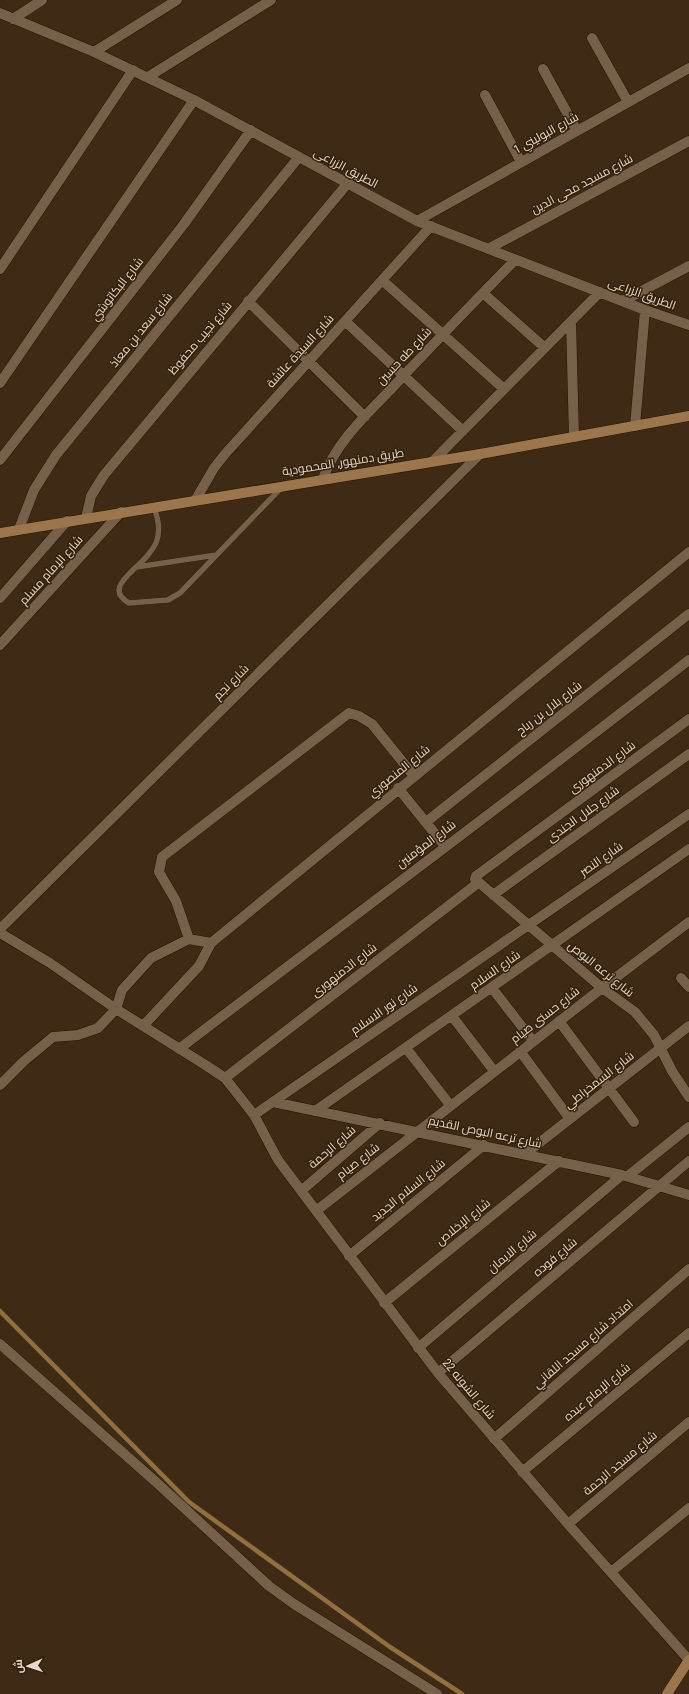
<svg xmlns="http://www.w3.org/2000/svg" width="689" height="1694" font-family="'Roboto Condensed',Cairo,sans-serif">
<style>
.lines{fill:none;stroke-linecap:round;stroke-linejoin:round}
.stream{stroke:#926f3d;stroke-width:4.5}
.service-casing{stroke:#251300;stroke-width:6}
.minor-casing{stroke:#251300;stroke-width:11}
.secondary-casing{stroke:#251300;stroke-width:11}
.service{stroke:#766049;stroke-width:5.5}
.minor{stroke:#766049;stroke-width:10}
.secondary{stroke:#9b764d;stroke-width:10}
.labels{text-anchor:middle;stroke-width:3;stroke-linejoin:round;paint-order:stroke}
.street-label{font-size:12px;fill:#e6d9cc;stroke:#34210b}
</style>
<rect width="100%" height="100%" fill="#3f2b15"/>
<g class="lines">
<path class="stream" d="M0 1311 189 1502 390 1647 462 1694"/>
<defs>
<path id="service" d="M154 507C158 519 161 531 156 543 152 551 143 561 136 567 125 578 108 591 129 603L168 600 180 593 282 487
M137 567 216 555"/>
<path id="minor" d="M0 13 94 52 194 100 417 221 645 310 689 325
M13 19 42 0
M592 38 628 102
M94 52 177 0
M543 69 577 131
M148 77 271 0
M485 95 521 162
M417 221 689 68
M488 249 689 141
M0 269 133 70
M382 280 504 389
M483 293 545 348
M248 301 365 417
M623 301 689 266
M345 321 463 431
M571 322 574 437
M0 383 194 100
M635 426 645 310
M0 460 184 224 251 130
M433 461 600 292
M323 479C335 443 367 414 393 387 433 344 474 302 515 260
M196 499 214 468 225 454 431 226
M86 518 91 496 104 475 348 183
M19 529 34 490 56 455 299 157
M0 598 67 521
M0 645 121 512
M689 719 476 876 475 879 602 988 635 1012 654 1035 672 1071 689 1097
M398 788 445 846
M426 822 689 614
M493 895 689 754
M0 929 480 454
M0 933 50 963 116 1009 207 1066 225 1078 254 1115 278 1160 438 1373 568 1524 689 1660
M189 939 176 901 159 872 162 857 349 713 359 716 372 724 414 776
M681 978 689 987
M492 988 533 1041
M452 1016 494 1071
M559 1021 634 1122
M143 1026 199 966 211 943 689 552
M406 1048 450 1105
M179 1049C349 919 521 792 689 660
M520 1051 570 1119
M225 1078 478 883
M0 1085 24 1061 53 1037 78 1035 98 1028 116 1009 122 990 151 958 189 939 211 943
M273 1102 622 1175 689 1195
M315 1111 689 849
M254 1115 689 814
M525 1154 689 1026
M628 1176 689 1127
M301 1191 380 1123
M316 1211 602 988 689 922
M349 1256 484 1145
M384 1303 559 1161
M0 1344 156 1482 269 1586 294 1604 437 1694
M418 1348 622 1175
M438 1373 689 1161
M494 1439 689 1269
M522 1472 689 1333
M568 1524 689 1422
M611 1572 689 1508"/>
<path id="secondary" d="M0 533 480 454 689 416
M667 1694 689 1660"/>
</defs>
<use href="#service" class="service-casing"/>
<use href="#minor" class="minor-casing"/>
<use href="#secondary" class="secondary-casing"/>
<use href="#service" class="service"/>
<use href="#minor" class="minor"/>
<use href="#secondary" class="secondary"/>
</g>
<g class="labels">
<g class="street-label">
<text transform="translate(546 133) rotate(-29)" y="4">شارع البوليني 1</text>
<text transform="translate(346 168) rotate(28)" y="4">الطريق الزراعى</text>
<text transform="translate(582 184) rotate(-28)" y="4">شارع مسجد محى الدين</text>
<text transform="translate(117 289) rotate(-52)" y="4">شارع البكاتوشي</text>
<text transform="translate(642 294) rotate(20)" y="4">الطريق الزراعى</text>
<text transform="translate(141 330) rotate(-51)" y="4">شارع سعد بن معاذ</text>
<text transform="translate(200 338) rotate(-50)" y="4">شارع نجيب محفوظ</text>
<text transform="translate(300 351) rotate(-48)" y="4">شارع السيدة عائشة</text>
<text transform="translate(404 356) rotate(-47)" y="4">شارع طه حسين</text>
<text transform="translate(343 462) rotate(-9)" y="4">طريق دمنهور, المحمودية</text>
<text transform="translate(51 570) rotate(-48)" y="4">شارع الإمام مسلم</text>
<text transform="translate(231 682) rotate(-45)" y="4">شارع نجم</text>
<text transform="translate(549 708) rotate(-38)" y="4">شارع بلال بن رباح</text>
<text transform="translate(602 767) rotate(-36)" y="4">شارع الدمنهورى</text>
<text transform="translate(399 771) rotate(-39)" y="4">شارع المنصوري</text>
<text transform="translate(583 814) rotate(-36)" y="4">شارع جلال الجندى</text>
<text transform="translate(426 844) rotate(-37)" y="4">شارع المؤمنين</text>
<text transform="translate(601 859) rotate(-35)" y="4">شارع النصر</text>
<text transform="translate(601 969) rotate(39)" y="4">شارع ترعه البوص</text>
<text transform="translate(344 970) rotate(-38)" y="4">شارع الدمنهورى</text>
<text transform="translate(495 970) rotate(-35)" y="4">شارع السلام</text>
<text transform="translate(384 1009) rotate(-35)" y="4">شارع نور الاسلام</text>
<text transform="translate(545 1015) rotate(-38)" y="4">شارع حسنى صيام</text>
<text transform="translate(599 1080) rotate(-38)" y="4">شارع السمخراطي</text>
<text transform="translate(485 1132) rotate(12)" y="4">شارع ترعه البوص القديم</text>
<text transform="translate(332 1147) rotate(-41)" y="4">شارع الرحمة</text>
<text transform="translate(358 1161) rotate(-38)" y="4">شارع صيام</text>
<text transform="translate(408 1190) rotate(-39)" y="4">شارع السلام الجديد</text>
<text transform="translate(463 1222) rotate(-39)" y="4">شارع الإخلاص</text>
<text transform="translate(512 1251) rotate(-40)" y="4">شارع الايمان</text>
<text transform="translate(555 1257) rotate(-40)" y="4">شارع فوده</text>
<text transform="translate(583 1344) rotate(-41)" y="4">امتداد شارع مسجد اللقاني</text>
<text transform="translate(469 1389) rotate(50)" y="4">شارع الشونه 22</text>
<text transform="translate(597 1392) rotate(-40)" y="4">شارع الإمام عبده</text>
<text transform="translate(620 1463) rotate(-40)" y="4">شارع مسجد الرحمة</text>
</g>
</g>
<g transform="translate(28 1666) rotate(267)" stroke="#34210b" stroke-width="3" paint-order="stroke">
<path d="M0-3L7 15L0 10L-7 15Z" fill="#e6d9cc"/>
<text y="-6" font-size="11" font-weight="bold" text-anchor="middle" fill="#e6d9cc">ش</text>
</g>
</svg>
